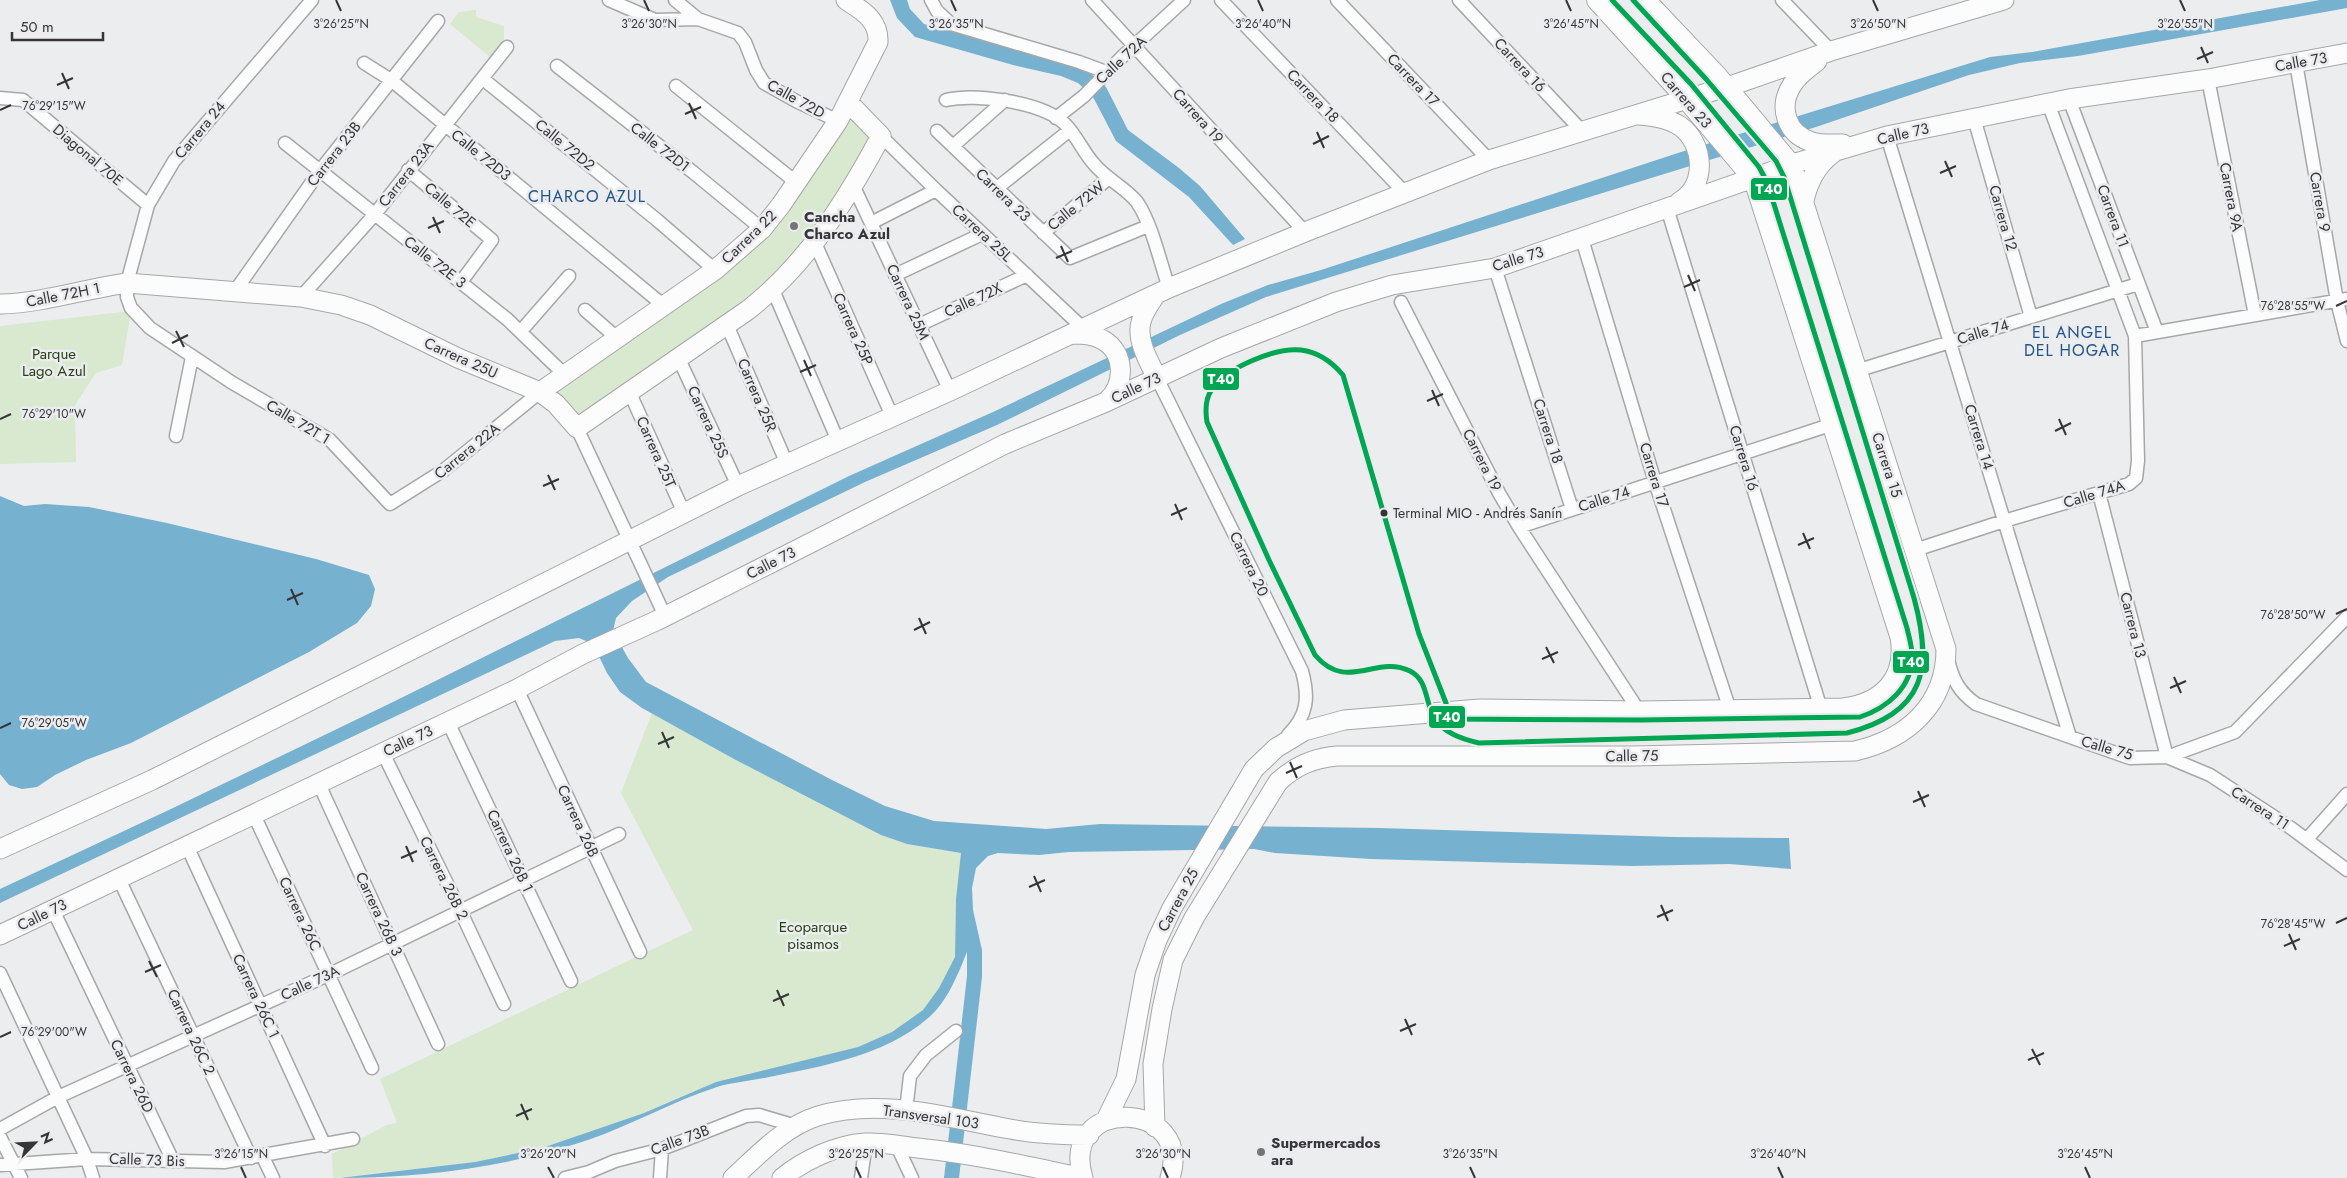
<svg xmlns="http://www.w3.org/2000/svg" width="2347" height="1178" font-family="Jost,sans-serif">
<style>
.green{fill:#d8e9cf}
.water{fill:#77b1d0}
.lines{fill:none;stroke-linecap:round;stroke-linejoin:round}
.street-casing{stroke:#a6a7a8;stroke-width:15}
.secondary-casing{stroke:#a6a7a8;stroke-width:21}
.primary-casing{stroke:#a6a7a8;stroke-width:22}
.street{stroke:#fcfcfc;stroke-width:12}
.secondary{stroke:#fcfcfc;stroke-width:19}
.primary{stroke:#fcfcfc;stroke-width:20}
.bus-1-casing{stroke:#ebecef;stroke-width:9}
.bus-1{stroke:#00a651;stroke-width:5}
.ticks{fill:none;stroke:#353537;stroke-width:2}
.poi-dot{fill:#757577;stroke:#ebecef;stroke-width:2}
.bus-dot{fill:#353537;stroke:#ebecef;stroke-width:2}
.labels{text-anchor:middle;stroke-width:5;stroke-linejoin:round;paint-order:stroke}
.bus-label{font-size:14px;fill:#353537;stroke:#ebecef;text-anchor:start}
.street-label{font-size:15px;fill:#353537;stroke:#ebecef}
.poi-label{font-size:15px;font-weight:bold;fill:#353537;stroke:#ebecef;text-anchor:start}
.park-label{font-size:15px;fill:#26400f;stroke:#ebecef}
.neighbourhood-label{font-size:16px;letter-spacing:1px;fill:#235487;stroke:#ebecef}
.ticks-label{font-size:12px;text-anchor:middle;fill:#353537;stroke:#ebecef;stroke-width:5;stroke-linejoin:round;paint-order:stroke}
.line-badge{stroke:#ebecef;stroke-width:2}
.badge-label{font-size:14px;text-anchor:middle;font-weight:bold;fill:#fff}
</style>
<rect width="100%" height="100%" fill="#ecedee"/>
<path class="green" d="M476 10V17L504 26V39L490 57 450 24 459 12Z
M847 115 871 136 847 181 809 238 769 284 578 419 552 392 720 276Z
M131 311 122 365 96 373 75 405 76 462 0 464V326Z
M652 713 881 835 907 844 962 853 956 899 955 957 939 988 923 1010 892 1032 858 1047 716 1082 644 1113 542 1148 475 1162 333 1178 332 1154 387 1125 397 1123 380 1079 693 930 621 793Z"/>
<path class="water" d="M890 0H907L910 9 924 24 1086 69 1106 87 1128 130 1179 168 1200 186 1245 239 1233 245 1189 197 1116 141 1093 97 1078 83 1061 76 1013 65 915 37 897 18Z
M2320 0H2347V8L2078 56 2020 63 1969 75 1816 127 1266 297 1180 335 997 425 865 482 668 577 632 601 616 618 613 631 628 658 646 682 832 780 885 806 934 821 1046 829 1100 824 1380 828 1674 837 1789 838 1791 869 1729 864 1632 866 1371 859 1275 853 1254 849 1069 852 1039 855 998 853 988 856 976 868 972 888 973 910 982 950V977L959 1178H944L967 976V952C958 974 947 1003 927 1019 883 1056 823 1066 769 1077 752 1081 734 1082 717 1087 673 1101 632 1125 588 1140 509 1167 422 1178 339 1178L475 1162 542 1148 644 1113 716 1082 858 1047 892 1032 923 1010 939 988 955 957 956 899 961 853 907 844 881 835 734 759 642 708 620 692 607 673 593 644 579 638 555 641 0 903V889L173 808 395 701 849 476 993 412 1221 304 1268 285 1321 270 1681 152 1990 57 2032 52Z
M0 496 24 506 45 504 89 507 167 523 316 559 369 575 375 589 371 606 357 623 309 652 131 743 86 760 55 775 37 787 22 789 9 785 0 774Z"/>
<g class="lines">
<defs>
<path id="street" d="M312 0 174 161 148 205 127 283V297L131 308 150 328 231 382 330 440 390 504 444 470 540 392
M609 0 655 20 698 19 738 33 745 42 756 70 764 83 796 101 838 121
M675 0 698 19
M931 0 937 11 951 24 1079 62 1106 72
M1092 0 1305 232
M1221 0 1405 193
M1337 0 1489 160
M1459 0 1581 130
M1782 0 1831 51
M364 63 391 80 663 305
M2296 63 2337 301 2347 341
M557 66 694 173 762 229
M483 79 657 220 715 270
M2208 79 2255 315
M676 86 797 183
M0 98 23 100 148 205
M2069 99 2157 332
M946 100C976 93 1043 102 1065 124 1077 136 1083 152 1094 164 1106 179 1125 187 1137 202 1152 224 1160 262 1169 288
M1056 118 1084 96 1123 56 1184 0
M1974 118 2031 317
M937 131 1070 258 1148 226
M881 136 936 190 1084 329
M1887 136 2070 737
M285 143 507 319 565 375
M953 146 1005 100
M408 170 492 240 461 282
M853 185 950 391
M997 188 1070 130
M1667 208 1821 709
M871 223 936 190
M1043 233 1109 178
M1582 239 1655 482 1730 710
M815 243 892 416
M1495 268 1572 509
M895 275 982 234
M773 290 838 441
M235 291 319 172 438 21
M301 297 375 214 507 47
M1401 302 1499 493 1519 527 1639 711
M585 310 617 338
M727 325 787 464
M919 325 1027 275
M521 331 569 276
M2135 336 2347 299
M678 357 738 486
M1856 371 2138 284
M1157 378 1302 671C1309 697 1308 715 1288 735
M629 391 684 513
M577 428 665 616
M176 436 192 357
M2099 493 2167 757
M1519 527 1833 424
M1915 550 2004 521 2129 484 2136 478 2138 461 2135 336 2048 103
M1948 660C1953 680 1959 692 1976 704L2130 758 2167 757 2235 732 2347 617
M517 689 640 952
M448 722 571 981
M383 753 460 910 504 1004
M2167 757 2210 775 2291 828 2347 870
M319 784 438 1044
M254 815 372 1068
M2307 839 2347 794
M187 846 325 1146
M119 879 251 1158
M53 910 173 1161
M0 973 87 1159 93 1178
M906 1111 910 1076 926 1055 956 1031
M0 1129 58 1097 328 975 619 834
M0 1137 21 1178
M897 1146 912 1178
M263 1157 273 1178
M0 1165 87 1159 224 1162 353 1139
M565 1178 589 1172 615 1161 662 1149 746 1116 759 1115 796 1126
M660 1178 662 1149
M861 1178 866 1143"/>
<path id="secondary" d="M1817 61C1809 68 1798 75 1792 85 1778 107 1786 134 1812 142 1821 145 1833 144 1843 144
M1639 115C1652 116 1668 118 1680 126 1705 144 1707 186 1679 202
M1803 205C1807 184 1815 166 1833 153
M1156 294C1151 302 1143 312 1141 322 1136 340 1149 362 1157 378
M0 304C43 303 84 289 127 283L301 297 341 305 370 315 458 358 540 392 556 404 577 428 748 310C807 264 846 201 881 136L848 102
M1072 334C1083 334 1093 334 1103 340 1126 353 1125 385 1107 401
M540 392 715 270 762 229 781 205 838 121 878 42C879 20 863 11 846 0
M0 849 152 780 738 486 950 391 1169 288 1305 232 1489 160 1736 84 1831 51 2004 0
M0 935 517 689 583 654 658 620 773 562 1005 444 1106 402 1221 348 1336 302 1392 285 1495 268 1799 162 1887 136 2069 99 2208 79 2347 53
M1106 1120 1126 1079 1145 975 1157 940 1172 908 1254 769 1276 748 1304 731 1344 720 1480 709 1639 711 1843 708C1882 703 1907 679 1900 637L1753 178
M1155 1127 1153 1064 1162 1009 1173 960 1194 918 1278 782C1295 766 1313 758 1337 756H1633L1855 751C1907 739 1946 705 1946 649L1792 166
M733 1178C758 1155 785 1126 818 1116 881 1097 948 1118 1010 1129 1036 1134 1062 1135 1089 1135
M782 1178C804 1160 836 1145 865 1143 882 1142 901 1146 918 1148 974 1154 1028 1166 1082 1178
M1083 1178C1058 1095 1195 1099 1170 1178"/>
<path id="primary" d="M1597 0 1678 89 1753 178
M1645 0 1717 76 1792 166"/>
</defs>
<use href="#street" class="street-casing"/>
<use href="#secondary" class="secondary-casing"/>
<use href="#primary" class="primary-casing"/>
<use href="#street" class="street"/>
<use href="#secondary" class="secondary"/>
<use href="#primary" class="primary"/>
<defs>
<path id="bus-1" d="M1612 0 1691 84 1759 167 1767 182 1907 628C1909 637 1912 646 1912 655 1913 687 1887 708 1860 717L1641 720 1447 719 1446 703 1419 634 1343 375C1332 362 1318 352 1301 350 1276 347 1226 368 1212 389 1205 399 1205 410 1207 422L1269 560 1315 655C1347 693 1376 654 1410 671 1428 680 1425 702 1434 717 1443 733 1462 739 1479 743L1847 733C1926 713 1933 668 1914 598L1784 177 1776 161 1706 79 1633 0"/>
</defs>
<use href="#bus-1" class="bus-1-casing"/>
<use href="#bus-1" class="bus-1"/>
</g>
<path class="ticks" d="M336 0 341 11M644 0 649 11M951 0 956 11M1258 0 1263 11M1566 0 1571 11M1873 0 1878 11M2180 0 2185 11M2201 47 2208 63M2197 59 2213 52M62 73 69 89M57 85 73 78M689 103 696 119M0 110 11 105M685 114 701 107M1317 132 1324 148M1313 144 1329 136M1945 161 1952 177M1940 173 1956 166M433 217 440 233M428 228 444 221M1061 246 1068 262M1056 258 1072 251M1688 275 1695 291M1684 287 1700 280M2336 306 2347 301M176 331 184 347M172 343 188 335M804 360 811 376M800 372 816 365M1432 390 1439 406M1427 401 1443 394M0 419 11 414M2059 419 2066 435M2055 431 2071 423M548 475 555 490M543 486 559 479M1175 504 1182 520M1171 515 1187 508M1803 533 1810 549M1798 545 1814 538M291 589 298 605M287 600 303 593M2336 614 2347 609M919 618 926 634M914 630 930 622M1546 647 1554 663M1542 659 1558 652M2174 677 2181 693M2170 688 2186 681M0 728 11 723M662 732 669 748M658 744 674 737M1290 762 1297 778M1286 773 1302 766M1918 791 1925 807M1913 802 1929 795M406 846 413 862M401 858 417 851M1034 876 1041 892M1029 887 1045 880M1661 905 1668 921M1657 917 1673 910M2336 923 2347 918M2289 934 2296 950M2284 946 2300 939M149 961 157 977M145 972 161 965M777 990 784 1006M773 1001 789 994M1405 1019 1412 1035M1400 1031 1416 1024M0 1037 11 1032M2032 1049 2040 1065M2028 1060 2044 1053M521 1104 528 1120M516 1116 532 1109M241 1167 246 1178M548 1167 554 1178M856 1167 861 1178M1163 1167 1168 1178M1470 1167 1475 1178M1778 1167 1783 1178M2085 1167 2090 1178"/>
<g class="poi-dot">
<circle cx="794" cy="226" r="5"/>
<circle cx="1261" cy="1152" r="5"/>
</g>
<circle class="bus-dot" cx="1384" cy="513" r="4.5"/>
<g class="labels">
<g class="bus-label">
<text x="1393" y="518">Terminal MIO - Andrés Sanín</text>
</g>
<g class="street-label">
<text transform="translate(1121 60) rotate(-43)" y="5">Calle 72A</text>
<text transform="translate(2301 62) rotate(-10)" y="5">Calle 73</text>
<text transform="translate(1520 65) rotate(47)" y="5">Carrera 16</text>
<text transform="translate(1413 80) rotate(46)" y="5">Carrera 17</text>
<text transform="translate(1313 96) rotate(46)" y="5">Carrera 18</text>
<text transform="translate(796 99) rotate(29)" y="5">Calle 72D</text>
<text transform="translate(1686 100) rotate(49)" y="5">Carrera 23</text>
<text transform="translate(1198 116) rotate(48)" y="5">Carrera 19</text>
<text transform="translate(200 130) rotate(-50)" y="5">Carrera 24</text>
<text transform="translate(1903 134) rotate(-13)" y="5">Calle 73</text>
<text transform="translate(565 145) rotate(39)" y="5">Calle 72D2</text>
<text transform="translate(660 147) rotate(38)" y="5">Calle 72D1</text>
<text transform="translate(334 154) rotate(-52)" y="5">Carrera 23B</text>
<text transform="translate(88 155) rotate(40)" y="5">Diagonal 70E</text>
<text transform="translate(481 155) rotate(39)" y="5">Calle 72D3</text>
<text transform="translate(406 174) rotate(-52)" y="5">Carrera 23A</text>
<text transform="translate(1003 195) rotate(44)" y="5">Carrera 23</text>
<text transform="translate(2231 197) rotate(79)" y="5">Carrera 9A</text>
<text transform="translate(2320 202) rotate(80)" y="5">Carrera 9</text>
<text transform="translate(450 205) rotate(40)" y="5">Calle 72E</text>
<text transform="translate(1076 206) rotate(-39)" y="5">Calle 72W</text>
<text transform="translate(2113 216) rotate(70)" y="5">Carrera 11</text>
<text transform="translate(2003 218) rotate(74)" y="5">Carrera 12</text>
<text transform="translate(982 233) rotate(43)" y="5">Carrera 25L</text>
<text transform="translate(749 237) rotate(-44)" y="5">Carrera 22</text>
<text transform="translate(1518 259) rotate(-17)" y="5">Calle 73</text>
<text transform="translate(435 262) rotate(38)" y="5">Calle 72E 3</text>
<text transform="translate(63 295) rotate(-11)" y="5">Calle 72H 1</text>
<text transform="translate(973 300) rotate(-25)" y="5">Calle 72X</text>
<text transform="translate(908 302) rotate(65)" y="5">Carrera 25M</text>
<text transform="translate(853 329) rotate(66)" y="5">Carrera 25P</text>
<text transform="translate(1983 332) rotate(-17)" y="5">Calle 74</text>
<text transform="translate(461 358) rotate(24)" y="5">Carrera 25U</text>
<text transform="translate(1136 388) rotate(-25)" y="5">Calle 73</text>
<text transform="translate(757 395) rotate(67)" y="5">Carrera 25R</text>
<text transform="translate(298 422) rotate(31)" y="5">Calle 72T 1</text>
<text transform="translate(708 422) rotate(65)" y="5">Carrera 25S</text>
<text transform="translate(1548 431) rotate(72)" y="5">Carrera 18</text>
<text transform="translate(1979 437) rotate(73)" y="5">Carrera 14</text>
<text transform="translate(467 451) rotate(-39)" y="5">Carrera 22A</text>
<text transform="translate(656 452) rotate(66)" y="5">Carrera 25T</text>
<text transform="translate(1744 458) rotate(73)" y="5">Carrera 16</text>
<text transform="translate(1482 460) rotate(63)" y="5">Carrera 19</text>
<text transform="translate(1887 465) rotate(72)" y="5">Carrera 15</text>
<text transform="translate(1654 475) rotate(73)" y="5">Carrera 17</text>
<text transform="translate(2094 494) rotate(-17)" y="5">Calle 74A</text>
<text transform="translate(1604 499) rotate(-18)" y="5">Calle 74</text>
<text transform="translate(771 563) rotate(-27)" y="5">Calle 73</text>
<text transform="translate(1249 564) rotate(64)" y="5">Carrera 20</text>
<text transform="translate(2133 625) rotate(76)" y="5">Carrera 13</text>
<text transform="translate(408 741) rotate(-25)" y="5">Calle 73</text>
<text transform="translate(2107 748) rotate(16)" y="5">Calle 75</text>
<text transform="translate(1632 756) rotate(-1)" y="5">Calle 75</text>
<text transform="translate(2260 808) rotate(33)" y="5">Carrera 11</text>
<text transform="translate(578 821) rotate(65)" y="5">Carrera 26B</text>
<text transform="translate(510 851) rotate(65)" y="5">Carrera 26B 1</text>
<text transform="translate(444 878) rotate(64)" y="5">Carrera 26B 2</text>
<text transform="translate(1178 900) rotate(-62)" y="5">Carrera 25</text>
<text transform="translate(300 914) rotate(65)" y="5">Carrera 26C</text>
<text transform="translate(379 914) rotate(65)" y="5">Carrera 26B 3</text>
<text transform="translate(42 915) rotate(-26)" y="5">Calle 73</text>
<text transform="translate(310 983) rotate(-25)" y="5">Calle 73A</text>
<text transform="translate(256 996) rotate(65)" y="5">Carrera 26C 1</text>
<text transform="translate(191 1032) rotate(65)" y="5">Carrera 26C 2</text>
<text transform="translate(132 1076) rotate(64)" y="5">Carrera 26D</text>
<text transform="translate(931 1117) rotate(8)" y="5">Transversal 103</text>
<text transform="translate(680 1140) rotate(-20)" y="5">Calle 73B</text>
<text transform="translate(147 1160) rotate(2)" y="5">Calle 73 Bis</text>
</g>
<g class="poi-label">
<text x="804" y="222">Cancha<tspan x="804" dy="17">Charco Azul</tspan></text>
<text x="1271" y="1148">Supermercados<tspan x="1271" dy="17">ara</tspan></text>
</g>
<g class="park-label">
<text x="54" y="359">Parque<tspan x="54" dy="17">Lago Azul</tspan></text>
<text x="813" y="932">Ecoparque<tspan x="813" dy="17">pisamos</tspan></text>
</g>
<g class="neighbourhood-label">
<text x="587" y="202">CHARCO AZUL</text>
<text x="2072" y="338">EL ANGEL<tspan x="2072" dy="18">DEL HOGAR</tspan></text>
</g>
</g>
<g class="ticks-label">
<text x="956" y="28">3°26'35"N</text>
<text x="1571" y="28">3°26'45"N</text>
<text x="1878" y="28">3°26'50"N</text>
<text x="2185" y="28">3°26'55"N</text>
<text x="341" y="28">3°26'25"N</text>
<text x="649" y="28">3°26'30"N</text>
<text x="1263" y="28">3°26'40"N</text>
<text x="54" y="110">76°29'15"W</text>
<text x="2293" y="310">76°28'55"W</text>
<text x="54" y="418">76°29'10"W</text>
<text x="2293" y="619">76°28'50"W</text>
<text x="54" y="727">76°29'05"W</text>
<text x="2293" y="928">76°28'45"W</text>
<text x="54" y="1036">76°29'00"W</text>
<text x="241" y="1158">3°26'15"N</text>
<text x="548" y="1158">3°26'20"N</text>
<text x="856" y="1158">3°26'25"N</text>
<text x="1163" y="1158">3°26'30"N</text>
<text x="1470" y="1158">3°26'35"N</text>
<text x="1778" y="1158">3°26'40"N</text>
<text x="2085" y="1158">3°26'45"N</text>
</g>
<g class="line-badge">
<rect x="1750" y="177" width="38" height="24" rx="5" fill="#00a651"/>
<rect x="1202" y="367" width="38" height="24" rx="5" fill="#00a651"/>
<rect x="1892" y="650" width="38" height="24" rx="5" fill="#00a651"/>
<rect x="1428" y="705" width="38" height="24" rx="5" fill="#00a651"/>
</g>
<g class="badge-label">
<text x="1769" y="194">T40</text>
<text x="1221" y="384">T40</text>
<text x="1911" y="667">T40</text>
<text x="1447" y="722">T40</text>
</g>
<g transform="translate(35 1143) rotate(66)" stroke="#ebecef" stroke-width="4" paint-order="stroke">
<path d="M0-4L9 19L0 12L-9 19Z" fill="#353537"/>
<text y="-8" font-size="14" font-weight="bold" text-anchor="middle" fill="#353537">N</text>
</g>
<path d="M12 32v8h91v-8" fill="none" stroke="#353537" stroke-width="2.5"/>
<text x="20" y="32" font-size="15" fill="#353537" stroke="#ebecef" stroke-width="4" paint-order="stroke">50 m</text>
</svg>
